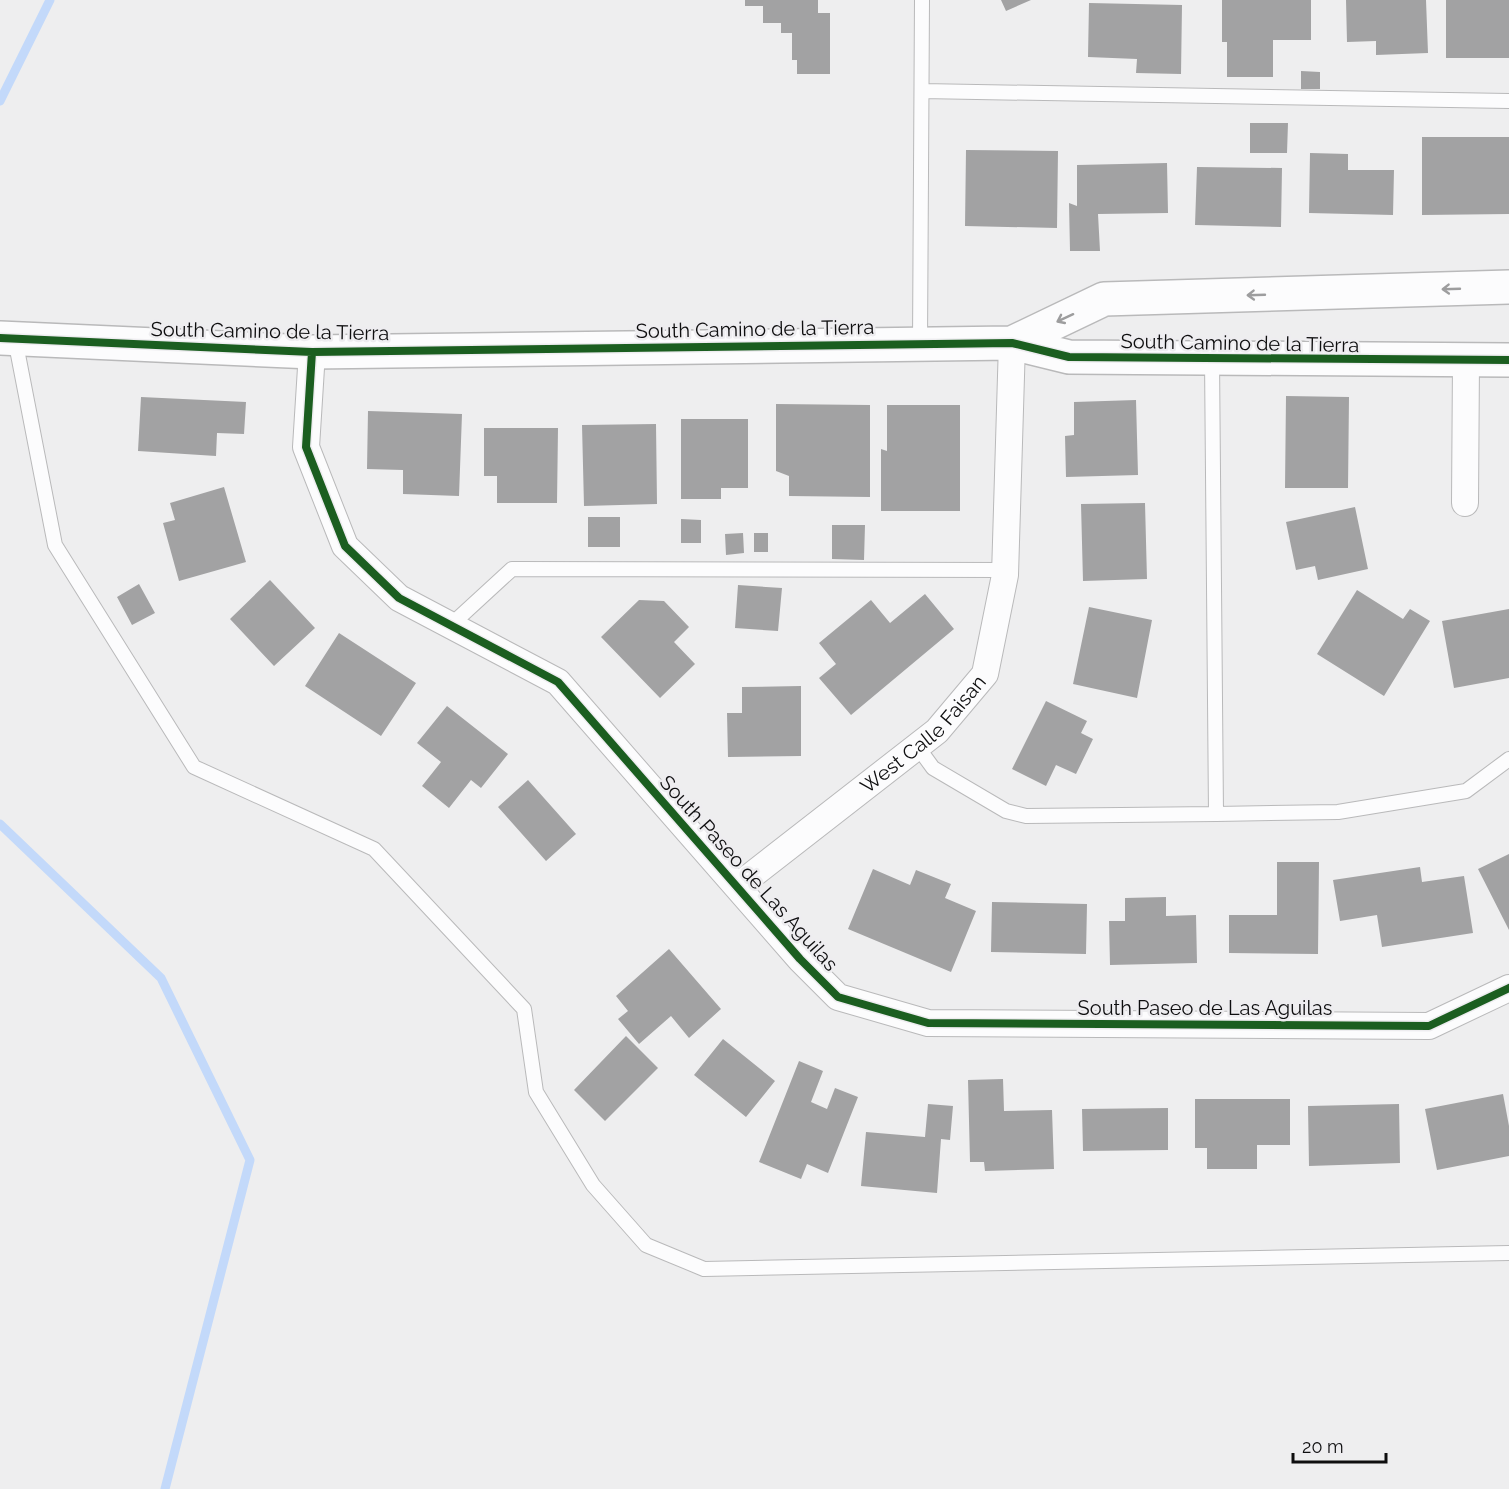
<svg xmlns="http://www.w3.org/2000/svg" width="1509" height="1489" font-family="Raleway,sans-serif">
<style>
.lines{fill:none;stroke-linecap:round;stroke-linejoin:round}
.stream{stroke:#c3d9fa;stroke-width:9}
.building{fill:#a2a2a3}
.service-casing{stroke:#b9b9ba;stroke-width:16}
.minor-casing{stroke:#b9b9ba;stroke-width:28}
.tertiary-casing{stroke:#b9b9ba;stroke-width:36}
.service{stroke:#fcfcfd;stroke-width:14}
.minor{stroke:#fcfcfd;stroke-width:26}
.tertiary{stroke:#fcfcfd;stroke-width:33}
.cycleway-casing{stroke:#eeedf0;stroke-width:11}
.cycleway{stroke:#1b5e20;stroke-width:8}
.oneway{stroke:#9d9d9e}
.labels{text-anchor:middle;stroke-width:5;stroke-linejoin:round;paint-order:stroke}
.street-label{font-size:20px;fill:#0e0e0f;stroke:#eeedf0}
</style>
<rect width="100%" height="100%" fill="#eeeeef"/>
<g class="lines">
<path class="stream" d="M0 101 50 0
M0 824 161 978 250 1160 165 1489"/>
</g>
<path class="building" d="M745 0H818V13H830V74H797V60H792V33H781V23H763V6H745Z
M1001 0H1031L1006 11Z
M1222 0H1311V40H1273V77H1227V42H1222Z
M1346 0H1426L1428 53 1376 55V41L1347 42Z
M1446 0H1509V58H1446Z
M1089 3 1182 5 1181 74 1136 73 1137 59 1088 57Z
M1301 71 1320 72V89H1301Z
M1250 123H1288L1287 153H1250Z
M1422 137H1509V214L1422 215Z
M966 150 1058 151 1057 228 965 226Z
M1310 153 1348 154V170H1394L1393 215 1309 213Z
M1167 163 1168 213 1098 214 1100 251H1070L1069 203 1077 206V165Z
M1197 167 1282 168 1281 227 1195 225Z
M1286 396 1349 397 1348 488H1285Z
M141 397 246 402 244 434 217 433 216 456 138 451Z
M1136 400 1138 475 1066 477 1065 436 1074 435V402Z
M776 404 870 405V497L789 496V476L776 471Z
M887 405H960V511H881V449L887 451Z
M368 411 462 414 459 496 403 494V470L367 469Z
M681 419H748V488H721V499H681Z
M656 424 657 504 584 506 582 425Z
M484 428H558L557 503H497V476H484Z
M224 487 246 562 179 581 163 523 175 520 170 503Z
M1145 503 1147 579 1083 581 1081 504Z
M1355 507 1368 569 1318 580 1315 566 1296 570 1286 522Z
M588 517H620V547H588Z
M681 519 701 520V543H681Z
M832 525H865L864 560 832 559Z
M743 533 744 553 726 555 725 534Z
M754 533H768V552H754Z
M270 580 315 628 274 666 230 619Z
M139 584 155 613 132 625 117 597Z
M738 585 782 588 778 631 735 628Z
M1357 590 1403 619 1410 609 1430 621 1384 696 1317 654Z
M925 594 954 629 851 715 819 678 836 664 819 643 871 600 890 623Z
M639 600 664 601 689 627 674 642 695 664 660 698 601 637Z
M1089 607 1152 620 1137 698 1073 684Z
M1509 609V678L1454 688 1442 621Z
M339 633 416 683 381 736 305 686Z
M801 686V756L728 757 727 713H742V687Z
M1046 701 1087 721 1081 733 1093 739 1076 774 1056 765 1046 786 1012 769Z
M447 706 508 754 481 788 471 780 449 808 422 786 441 762 417 743Z
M528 780 576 834 546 861 498 807Z
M1509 854V930L1478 869Z
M1277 862H1319L1318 954 1229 953V915H1277Z
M1420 867 1422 882 1464 876 1473 933 1382 947 1377 915 1340 921 1333 880Z
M873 869 910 885 916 870 951 884 945 898 976 911 951 972 848 929Z
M1166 897V916L1196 915 1197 963 1110 965 1109 921H1125V898Z
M992 902 1087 904 1086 954 991 952Z
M669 949 721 1009 689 1038 671 1016 639 1044 618 1019 628 1011 616 996Z
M626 1036 658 1068 605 1121 574 1090Z
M723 1039 775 1081 746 1117 694 1075Z
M799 1061 823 1071 811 1102 827 1109 835 1088 858 1097 828 1173 807 1164 801 1179 759 1162Z
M1003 1079 1004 1111 1052 1110 1054 1169 985 1171 984 1162H970L968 1080Z
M1503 1094 1509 1126V1156L1437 1170 1425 1109Z
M1195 1099H1290V1145H1257V1169H1207V1148H1195Z
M928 1104 953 1106 950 1140 941 1139 937 1193 861 1186 866 1132 925 1137Z
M1399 1104 1400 1163 1309 1166 1308 1106Z
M1168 1108V1150L1083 1151 1082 1109Z"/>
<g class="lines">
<defs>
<path id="service" d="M922 91 1509 101
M15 339 55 545 194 767 374 849 524 1009 536 1092 593 1185 646 1245 704 1269 1509 1253
M920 344 922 0
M451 625 512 569 1005 570
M917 746 933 768 1006 811 1026 816 1216 814 1212 359
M1216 814 1338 812 1466 791 1509 759"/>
<g id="minor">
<path d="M312 352 306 447 345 546 399 598 558 682 800 959 838 997 928 1023 1429 1026 1509 988"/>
<path d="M1465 503 1466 361"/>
<path id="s1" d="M738 886 937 731 985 674 1005 575 1012 343"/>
</g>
<path id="tertiary" d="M0 338 312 352 1012 343 1069 357 1509 360
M1012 343 1104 299 1509 287"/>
</defs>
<use href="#service" class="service-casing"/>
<use href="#minor" class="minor-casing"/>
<use href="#tertiary" class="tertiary-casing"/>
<use href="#service" class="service"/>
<use href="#minor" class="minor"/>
<use href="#tertiary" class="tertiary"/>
<defs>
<path id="cycleway" d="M0 338 312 352 1012 343 1069 357 1509 360
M312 352 306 447 345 546 399 598 558 682 800 959 838 997 928 1023 1429 1026 1509 988"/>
</defs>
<use href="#cycleway" class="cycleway-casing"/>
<use href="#cycleway" class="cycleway"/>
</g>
<defs><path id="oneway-shaft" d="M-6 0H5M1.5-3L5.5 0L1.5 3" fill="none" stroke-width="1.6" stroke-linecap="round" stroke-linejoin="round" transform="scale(1.5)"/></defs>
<g class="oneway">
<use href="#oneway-shaft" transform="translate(1451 289) rotate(178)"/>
<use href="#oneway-shaft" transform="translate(1256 295) rotate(178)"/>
<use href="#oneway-shaft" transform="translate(1065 318) rotate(155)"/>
</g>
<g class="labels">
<g class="street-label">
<text transform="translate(755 329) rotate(-1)" y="7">South Camino de la Tierra</text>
<text transform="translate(270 331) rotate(1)" y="7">South Camino de la Tierra</text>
<text transform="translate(1240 343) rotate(1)" y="7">South Camino de la Tierra</text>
<text dy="7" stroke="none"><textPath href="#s1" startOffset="240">West Calle Faisan</textPath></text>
<text transform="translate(749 873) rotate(48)" y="7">South Paseo de Las Aguilas</text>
<text x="1205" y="1015">South Paseo de Las Aguilas</text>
</g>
</g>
<path d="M1293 1453v9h93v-9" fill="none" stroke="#0e0e0f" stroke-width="3"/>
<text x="1302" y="1453" font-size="18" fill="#0e0e0f" stroke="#eeedf0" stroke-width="4.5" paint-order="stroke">20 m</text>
</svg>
